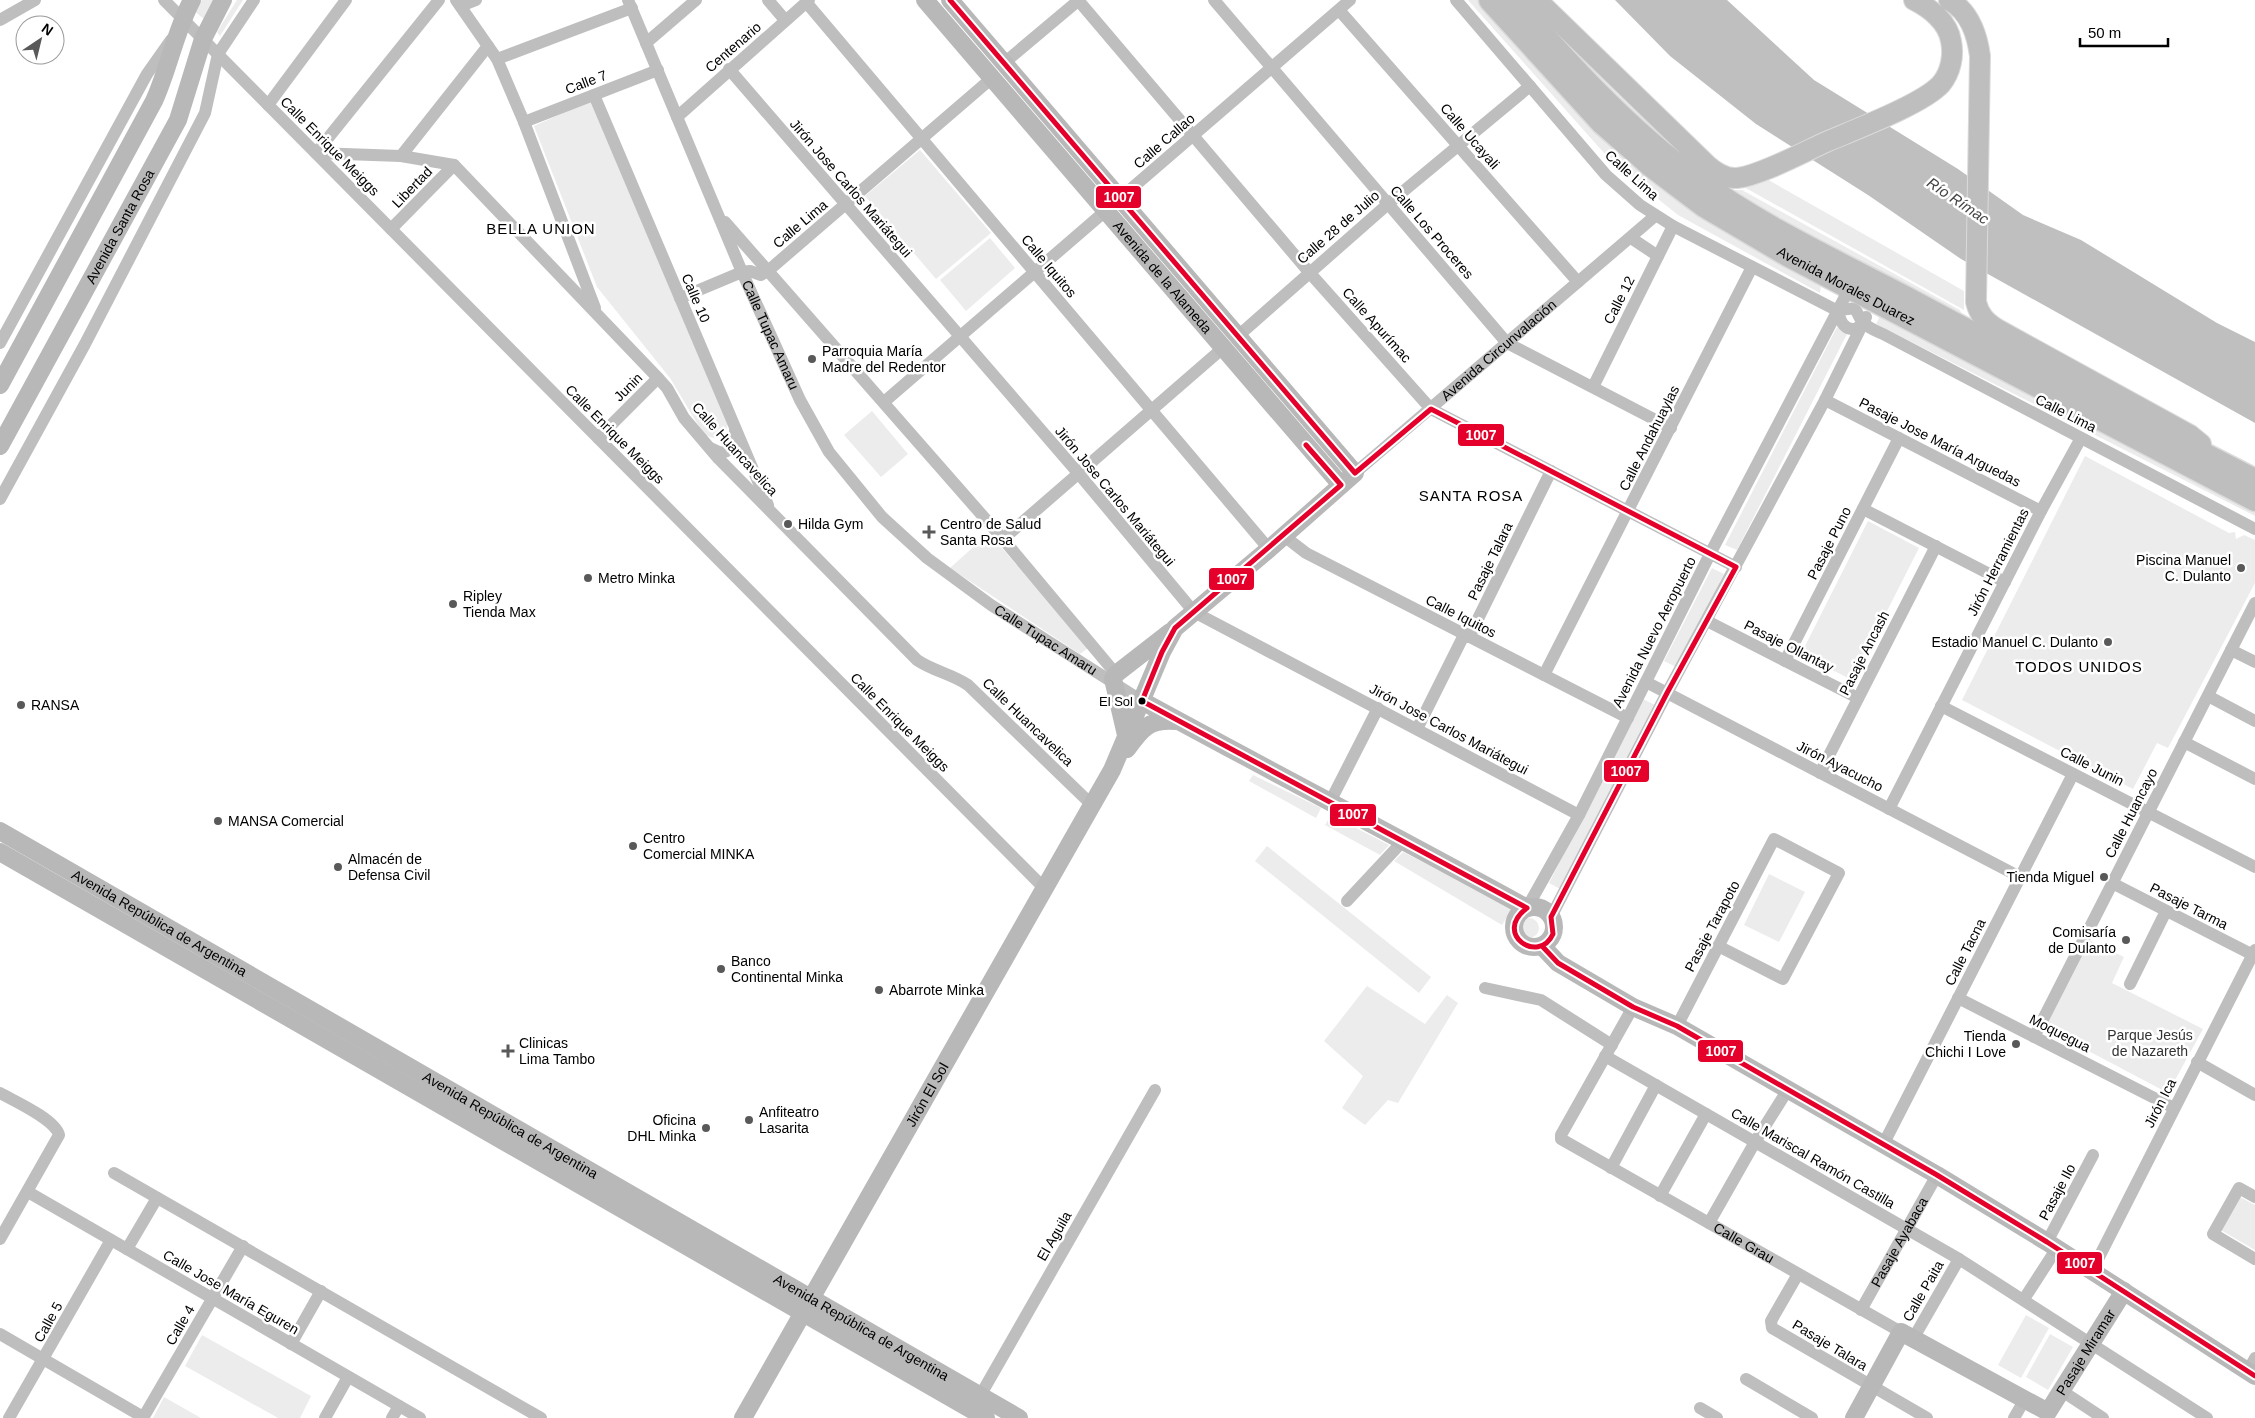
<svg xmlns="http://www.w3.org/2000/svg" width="2255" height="1418" font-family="Helvetica,sans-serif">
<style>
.green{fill:#ececec}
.water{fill:#bfbfbf}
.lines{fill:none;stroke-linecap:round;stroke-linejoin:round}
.primary-casing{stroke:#dbdbdb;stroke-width:22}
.highway-casing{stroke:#dbdbdb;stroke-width:25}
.street{stroke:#bebebe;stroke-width:12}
.secondary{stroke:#b8b8b8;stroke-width:18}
.primary{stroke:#bebebe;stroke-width:20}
.highway{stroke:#bebebe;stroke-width:22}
.bus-1-casing{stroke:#fff;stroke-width:9}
.bus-1{stroke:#e4002b;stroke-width:5}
.poi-dot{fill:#595959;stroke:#fff;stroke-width:2}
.bus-dot{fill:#000;stroke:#fff;stroke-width:2}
.labels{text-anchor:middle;stroke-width:5;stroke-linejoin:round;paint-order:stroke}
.bus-label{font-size:13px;fill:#000;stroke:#fff;text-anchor:end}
.street-label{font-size:14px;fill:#000;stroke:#fff}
.poi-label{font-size:14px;fill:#000;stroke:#fff;text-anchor:start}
.park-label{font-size:14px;fill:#333;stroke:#fff}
.water-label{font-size:15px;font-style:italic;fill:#444;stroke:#fff}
.neighbourhood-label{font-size:15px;letter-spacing:1px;fill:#000;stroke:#fff}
.line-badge{stroke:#fff;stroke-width:2}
.badge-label{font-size:14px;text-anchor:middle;font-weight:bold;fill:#fff}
</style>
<rect width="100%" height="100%" fill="#fff"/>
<path class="green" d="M202 0H216L204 19 194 11Z
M237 0H243L220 36 217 32Z
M1468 0H1480C1533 61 1584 129 1649 180 1702 221 1762 251 1821 284L1820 293 1678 215 1612 162Z
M1524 0 1680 154 1634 123Z
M590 101 728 424C725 439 715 442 703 433L670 378 597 287 534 126Z
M920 150 991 233 936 279 865 196Z
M1765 178 1964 291V310L1744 187Z
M1720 190H1742L1960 310 1965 323Z
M990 238 1015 268 966 311 940 280Z
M1880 316 2255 511V516L1876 324Z
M1837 327 1848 332 1737 550 1725 545Z
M872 411 908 454 881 477 844 435Z
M2085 456 2229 533 2235 532 2236 539 2244 535 2255 540V583L2168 748 2157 743 2133 789 1962 700Z
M1868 521 1919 548 1852 680 1801 654Z
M989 533 1088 648 1080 654 950 568Z
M1712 568 1724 574 1676 667 1664 661Z
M1643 699 1657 706 1562 890 1549 883Z
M1253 775 1321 808 1316 818 1249 781Z
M1331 815 1389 845 1380 855 1325 825Z
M1267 846 1431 977 1419 993 1255 861Z
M1403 852 1513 908 1502 925 1394 861Z
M1769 874 1805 892 1779 942 1744 925Z
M1519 928a10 10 0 1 1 20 0a10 10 0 1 1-20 0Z
M2089 940 2124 957 2112 983 2203 1029 2168 1093 2045 1028Z
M1367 986 1425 1024 1447 995 1458 1003 1398 1103 1388 1100 1365 1125 1342 1108 1363 1076 1324 1041Z
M2238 1196 2255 1205V1250L2219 1229Z
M2026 1315 2049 1328 2021 1378 1998 1365Z
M2050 1334 2073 1347 2048 1390 2026 1377Z
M202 1335 311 1396 300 1418H278L185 1366Z
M164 1397 201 1418H153Z"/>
<path class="water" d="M1615 0H1727L1814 80 1958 169 2023 215 2081 240 2217 323 2255 342V423L1961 259 1868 195 1756 124 1670 56Z"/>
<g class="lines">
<defs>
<path id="primary" d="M1537 0 1707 165C1716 173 1725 179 1737 178 1759 176 1804 152 1826 142 1854 130 1923 104 1941 84 1951 72 1954 55 1951 41 1948 22 1930 8 1914 0
M1949 0C1970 12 1977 34 1980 56L1976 302C1979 315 1986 322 1997 329L2190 435 2201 444"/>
<g id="highway">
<path id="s10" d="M1490 0 1602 123 1651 166 1704 206 1789 256 2255 500"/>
<path d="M1512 0C1569 64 1625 127 1695 178 1760 226 1834 260 1905 297 2021 359 2138 421 2255 480"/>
</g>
</defs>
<use href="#primary" class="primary-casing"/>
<use href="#highway" class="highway-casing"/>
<g class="street">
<path d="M164 0 1045 889"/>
<path d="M456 0 497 59 524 122 595 308"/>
<path id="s1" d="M628 0 742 272 800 400 829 452 882 517 927 558 991 605 1142 701"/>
<path d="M768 0 785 20"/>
<path d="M1078 0 1309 272 1431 409 1736 567"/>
<path d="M1214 0 1507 343 1671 428"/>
<path d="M1456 0 1606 175 1640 205 1673 226 1838 311C1863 304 1853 314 1865 324 1870 329 1877 331 1883 334L2255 529"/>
<path d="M806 2 1269 549"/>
<path d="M461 6 476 0"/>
<path d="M1339 10 1578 282"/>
<path d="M0 20 35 0"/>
<path d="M646 43 696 0"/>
<path d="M497 59 632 8"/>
<path d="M1004 63 1079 0"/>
<path d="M729 69 1079 474 1194 612 1579 815"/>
<path d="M594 95 768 505"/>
<path d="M268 105 346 0"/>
<path d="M677 117 809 0"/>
<path d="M524 122 658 70"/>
<path d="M316 153 401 156 454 165 658 378 667 388 684 418 718 458 917 660C933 671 952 674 968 685L1092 805"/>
<path d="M316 153 439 0"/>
<path d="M401 156 488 46"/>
<path d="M725 222 1003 539 1116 674"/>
<path d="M391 229 454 165"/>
<path d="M1631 238 1658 256"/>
<path d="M680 298 742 272 750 271 761 275 769 270 992 78"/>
<path d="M1838 311C1840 321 1844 330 1855 329L1864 324"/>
<path d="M1238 336 1388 204 1530 86"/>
<path d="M0 343 147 74 171 40"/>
<path d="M1593 387 1673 226"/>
<path d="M1825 400 2041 511"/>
<path d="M884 402 1350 0"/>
<path d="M598 438 658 378"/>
<path d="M710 448 721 453 727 451 735 443V430"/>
<path id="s2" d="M1355 473 1655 216"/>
<path d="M0 499 85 344 205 113 218 54 254 0"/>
<path d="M1863 509 2005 582"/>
<path d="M1284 536 1306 553 1628 718"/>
<path d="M1003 539 1223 348"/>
<path d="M1707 621 1858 698"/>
<path d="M1469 637 1551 471"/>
<path d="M2231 650 2255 662"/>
<path d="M1785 661 1899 438"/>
<path d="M1544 675 1752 267"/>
<path d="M1646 682 2020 877"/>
<path d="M2208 696 2255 721"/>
<path d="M1941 706 2255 867"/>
<path d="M1417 729 1464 635"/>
<path d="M2184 742 2255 779"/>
<path d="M1820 773 1936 546"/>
<path d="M1330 802 1378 708"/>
<path d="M1889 809 2041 511 2081 438"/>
<path d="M2112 883 2253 955"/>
<path d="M1347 901 1404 840"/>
<path d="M1527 908 1579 815 1710 554 1849 289"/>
<path d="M1551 917 1667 693 1825 400 1866 317"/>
<path d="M2130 984 2166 911"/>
<path d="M1485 988 1541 1000 1612 1045"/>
<path d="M1958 998 2174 1108"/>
<path id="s3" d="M1633 1007 1561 1135V1139L1901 1332"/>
<path d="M1677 1026 1774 839 1839 873 1783 979 1718 946"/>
<path d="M2034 1037 2255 603"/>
<path d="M1605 1056 1959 1259 2207 1418"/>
<path d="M2197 1062 2255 1095"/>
<path d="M0 1093C14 1101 55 1119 59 1135L0 1239"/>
<path d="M1883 1145 2073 774"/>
<path d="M1611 1168 1656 1085"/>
<path d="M114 1173 541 1418"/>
<path d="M28 1192 420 1418"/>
<path d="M1660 1196 1706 1114"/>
<path d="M2255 1197 2239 1188 2213 1234 2255 1259"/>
<path d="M1709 1223 1755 1142 1787 1091"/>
<path d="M2047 1242 2093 1155"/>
<path d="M127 1249 157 1198"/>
<path d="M2092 1271 2255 950"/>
<path d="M1798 1274 1771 1321 1772 1328 1927 1418"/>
<path d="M2024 1299 2057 1248"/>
<path id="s4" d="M1861 1310 1937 1175"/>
<path d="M0 1334 143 1417"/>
<path d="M1913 1339 1959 1259"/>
<path d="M291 1344 321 1291"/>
<path d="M2248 1371 2255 1358"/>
<path d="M1746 1379 1812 1418"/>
<path d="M2062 1391 2103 1418"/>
<path d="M980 1396 1155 1090"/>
<path d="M1700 1408 1717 1418"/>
<path d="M9 1418 111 1240"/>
<path d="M143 1418 243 1246"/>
<path d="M325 1418 348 1377"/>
<path d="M392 1418 399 1406"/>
<path d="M2014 1418 2025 1399"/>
</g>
<g class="secondary">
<path id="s5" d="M925 0 1341 485"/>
<path d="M0 385 154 101C169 68 175 32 192 0"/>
<path id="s6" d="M0 446 178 120 203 39 223 0"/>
<path d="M1142 701C1270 771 1400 838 1527 908"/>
<path d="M1126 735 1113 679 1116 674 1170 632"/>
<path d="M1127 749C1142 728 1149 719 1176 721"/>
<path id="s7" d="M0 831 1019 1418"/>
<path d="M0 852 986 1418"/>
<circle cx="1534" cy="927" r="20"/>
<path d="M1542 946 1558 963 1633 1007 1677 1026 1937 1175 2047 1242 2255 1376"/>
<path id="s8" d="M743 1418 1092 805 1112 770 1162 652 1175 628 1269 549 1355 473 950 0"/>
<path id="s9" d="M1854 1418 1901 1332 2048 1412 2124 1291"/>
</g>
<use href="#primary" class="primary"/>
<use href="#highway" class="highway"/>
<defs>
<path id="bus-1" d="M950 0 1355 473 1431 409 1736 567 1667 693 1551 917 1553 934C1539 965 1492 934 1527 908
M1306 445 1341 485 1175 628 1162 652 1142 701 1527 908
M1542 946 1558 963 1633 1007 1677 1026 1937 1175 2047 1242 2255 1376"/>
</defs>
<use href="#bus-1" class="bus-1-casing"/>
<use href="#bus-1" class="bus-1"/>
</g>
<g class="poi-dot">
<circle cx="812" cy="359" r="5"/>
<circle cx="788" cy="524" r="5"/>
<path d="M926.5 524.5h5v5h5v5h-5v5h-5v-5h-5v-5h5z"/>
<circle cx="2241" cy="568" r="5"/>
<circle cx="588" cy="578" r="5"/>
<circle cx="453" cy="604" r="5"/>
<circle cx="2108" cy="642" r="5"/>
<circle cx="21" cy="705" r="5"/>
<circle cx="218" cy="821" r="5"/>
<circle cx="633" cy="846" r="5"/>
<circle cx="338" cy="867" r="5"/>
<circle cx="2104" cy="877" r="5"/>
<circle cx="2126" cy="940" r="5"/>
<circle cx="721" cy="969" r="5"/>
<circle cx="879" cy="990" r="5"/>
<circle cx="2016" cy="1044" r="5"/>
<path d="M505.5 1043.5h5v5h5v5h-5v5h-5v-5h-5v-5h5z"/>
<circle cx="749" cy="1120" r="5"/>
<circle cx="706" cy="1128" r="5"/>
</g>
<circle class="bus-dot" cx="1142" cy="701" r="4.5"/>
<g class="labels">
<g class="bus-label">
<text x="1133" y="706">El Sol</text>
</g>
<g class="street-label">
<text transform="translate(733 47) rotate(-41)" y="5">Centenario</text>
<text transform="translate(586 82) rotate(-21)" y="5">Calle 7</text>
<text transform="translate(1470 136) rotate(49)" y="5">Calle Ucayali</text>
<text transform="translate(1164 141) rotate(-41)" y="5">Calle Callao</text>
<text transform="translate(330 146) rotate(45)" y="5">Calle Enrique Meiggs</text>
<text transform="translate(1632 175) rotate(42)" y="5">Calle Lima</text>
<text transform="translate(412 187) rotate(-46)" y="5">Libertad</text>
<text transform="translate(851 188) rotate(49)" y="5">Jirón Jose Carlos Mariátegui</text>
<text transform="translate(800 224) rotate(-40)" y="5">Calle Lima</text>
<text dy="5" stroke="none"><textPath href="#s6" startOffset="250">Avenida Santa Rosa</textPath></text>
<text transform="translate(1338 227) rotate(-41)" y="5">Calle 28 de Julio</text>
<text transform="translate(1432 232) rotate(49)" y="5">Calle Los Proceres</text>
<text transform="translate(1049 266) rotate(50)" y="5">Calle Iquitos</text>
<text dy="5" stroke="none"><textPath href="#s5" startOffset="365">Avenida de la Alameda</textPath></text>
<text dy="5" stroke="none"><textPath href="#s10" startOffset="461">Avenida Morales Duarez</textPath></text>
<text transform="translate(696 298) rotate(67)" y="5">Calle 10</text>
<text transform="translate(1619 300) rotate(-63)" y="5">Calle 12</text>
<text transform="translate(1377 325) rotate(48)" y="5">Calle Apurímac</text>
<text dy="5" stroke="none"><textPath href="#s1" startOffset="364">Calle Tupac Amaru</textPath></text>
<text dy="5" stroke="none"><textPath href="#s2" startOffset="189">Avenida Circunvalación</textPath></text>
<text transform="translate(628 387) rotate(-45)" y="5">Junin</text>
<text transform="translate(2066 413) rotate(27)" y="5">Calle Lima</text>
<text transform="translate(615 434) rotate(45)" y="5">Calle Enrique Meiggs</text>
<text transform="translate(1649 438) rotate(-63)" y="5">Calle Andahuaylas</text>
<text transform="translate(1940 442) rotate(27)" y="5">Pasaje Jose María Arguedas</text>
<text transform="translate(735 449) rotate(48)" y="5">Calle Huancavelica</text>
<text transform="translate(1115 496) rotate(50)" y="5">Jirón Jose Carlos Mariátegui</text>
<text transform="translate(1829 543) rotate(-63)" y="5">Pasaje Puno</text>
<text transform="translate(1490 561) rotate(-64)" y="5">Pasaje Talara</text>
<text transform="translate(1998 562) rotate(-63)" y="5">Jirón Herramientas</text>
<text transform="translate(1461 616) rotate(27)" y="5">Calle Iquitos</text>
<text transform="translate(1654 632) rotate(-63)" y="5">Avenida Nuevo Aeropuerto</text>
<text dy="5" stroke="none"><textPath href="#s1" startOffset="784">Calle Tupac Amaru</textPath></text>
<text transform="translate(1789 646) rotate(27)" y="5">Pasaje Ollantay</text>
<text transform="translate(1864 653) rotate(-63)" y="5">Pasaje Ancash</text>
<text transform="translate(900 722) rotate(45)" y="5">Calle Enrique Meiggs</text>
<text transform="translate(1028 722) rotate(44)" y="5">Calle Huancavelica</text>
<text transform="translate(1449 729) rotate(28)" y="5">Jirón Jose Carlos Mariátegui</text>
<text transform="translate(1840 766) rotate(27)" y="5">Jirón Ayacucho</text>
<text transform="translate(2092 766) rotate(27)" y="5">Calle Junin</text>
<text transform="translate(2131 813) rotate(-63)" y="5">Calle Huancayo</text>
<text transform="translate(2189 906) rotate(27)" y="5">Pasaje Tarma</text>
<text dy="5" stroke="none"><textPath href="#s7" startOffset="184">Avenida República de Argentina</textPath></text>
<text transform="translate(1712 926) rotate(-62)" y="5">Pasaje Tarapoto</text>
<text transform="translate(1965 952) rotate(-63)" y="5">Calle Tacna</text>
<text transform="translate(2060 1033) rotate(27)" y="5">Moquegua</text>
<text dy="5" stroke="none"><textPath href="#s8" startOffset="372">Jirón El Sol</textPath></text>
<text transform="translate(2160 1103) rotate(-63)" y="5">Jirón Ica</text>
<text dy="5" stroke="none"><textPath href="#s7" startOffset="589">Avenida República de Argentina</textPath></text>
<text transform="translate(1813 1158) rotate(30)" y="5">Calle Mariscal Ramón Castilla</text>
<text transform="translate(2057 1192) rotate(-62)" y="5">Pasaje Ilo</text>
<text transform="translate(1054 1236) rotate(-60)" y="5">El Aguila</text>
<text dy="5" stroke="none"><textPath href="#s3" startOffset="361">Calle Grau</textPath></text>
<text dy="5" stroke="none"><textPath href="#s4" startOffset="78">Pasaje Ayabaca</textPath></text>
<text transform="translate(1923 1291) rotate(-60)" y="5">Calle Paita</text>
<text transform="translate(231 1292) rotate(30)" y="5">Calle Jose María Eguren</text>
<text transform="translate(48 1322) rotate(-61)" y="5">Calle 5</text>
<text transform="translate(180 1325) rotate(-60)" y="5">Calle 4</text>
<text dy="5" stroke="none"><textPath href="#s7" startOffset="994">Avenida República de Argentina</textPath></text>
<text transform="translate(1830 1345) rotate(31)" y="5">Pasaje Talara</text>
<text dy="5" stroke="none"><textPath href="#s9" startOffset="336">Pasaje Miramar</textPath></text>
</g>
<g class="poi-label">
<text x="822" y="356">Parroquia María<tspan x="822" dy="16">Madre del Redentor</tspan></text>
<text x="798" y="529">Hilda Gym</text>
<text x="940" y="529">Centro de Salud<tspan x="940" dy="16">Santa Rosa</tspan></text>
<text x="2231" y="565" text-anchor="end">Piscina Manuel<tspan x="2231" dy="16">C. Dulanto</tspan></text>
<text x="598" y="583">Metro Minka</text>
<text x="463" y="601">Ripley<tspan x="463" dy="16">Tienda Max</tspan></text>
<text x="2098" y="647" text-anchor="end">Estadio Manuel C. Dulanto</text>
<text x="31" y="710">RANSA</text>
<text x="228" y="826">MANSA Comercial</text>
<text x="643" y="843">Centro<tspan x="643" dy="16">Comercial MINKA</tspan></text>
<text x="348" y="864">Almacén de<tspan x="348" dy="16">Defensa Civil</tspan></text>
<text x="2094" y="882" text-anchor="end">Tienda Miguel</text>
<text x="2116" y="937" text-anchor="end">Comisaría<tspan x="2116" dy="16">de Dulanto</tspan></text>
<text x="731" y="966">Banco<tspan x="731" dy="16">Continental Minka</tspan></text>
<text x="889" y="995">Abarrote Minka</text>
<text x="2006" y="1041" text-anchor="end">Tienda<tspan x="2006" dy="16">Chichi I Love</tspan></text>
<text x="519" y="1048">Clinicas<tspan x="519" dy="16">Lima Tambo</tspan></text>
<text x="759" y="1117">Anfiteatro<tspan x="759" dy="16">Lasarita</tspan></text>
<text x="696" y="1125" text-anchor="end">Oficina<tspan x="696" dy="16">DHL Minka</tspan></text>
</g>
<g class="park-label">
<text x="2150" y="1040">Parque Jesús<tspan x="2150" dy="16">de Nazareth</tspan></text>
</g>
<g class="water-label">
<text transform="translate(1958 201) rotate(34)" y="5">Río Rímac</text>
</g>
<g class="neighbourhood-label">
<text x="541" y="234">BELLA UNION</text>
<text x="1471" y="501">SANTA ROSA</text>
<text x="2079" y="672">TODOS UNIDOS</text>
</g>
</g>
<g class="line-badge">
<rect x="1095" y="185" width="47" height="24" rx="5" fill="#e4002b"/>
<rect x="1457" y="423" width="48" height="24" rx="5" fill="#e4002b"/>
<rect x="1208" y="567" width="47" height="24" rx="5" fill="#e4002b"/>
<rect x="1603" y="759" width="47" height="24" rx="5" fill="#e4002b"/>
<rect x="1329" y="803" width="48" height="24" rx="5" fill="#e4002b"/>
<rect x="1697" y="1039" width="47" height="24" rx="5" fill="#e4002b"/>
<rect x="2056" y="1251" width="47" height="24" rx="5" fill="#e4002b"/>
</g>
<g class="badge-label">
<text x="1119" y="202">1007</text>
<text x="1481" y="440">1007</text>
<text x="1232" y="584">1007</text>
<text x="1626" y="776">1007</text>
<text x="1353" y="819">1007</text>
<text x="1721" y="1056">1007</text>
<text x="2080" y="1268">1007</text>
</g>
<g transform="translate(40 40) rotate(35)"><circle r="24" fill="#ffffff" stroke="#999999"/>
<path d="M0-4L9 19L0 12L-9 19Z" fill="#595959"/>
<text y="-8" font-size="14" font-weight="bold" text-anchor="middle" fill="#000000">N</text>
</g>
<path d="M2080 38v8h88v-8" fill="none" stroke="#000000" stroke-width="2.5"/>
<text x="2088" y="38" font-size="15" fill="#000000" stroke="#ffffff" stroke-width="4" paint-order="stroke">50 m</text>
</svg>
